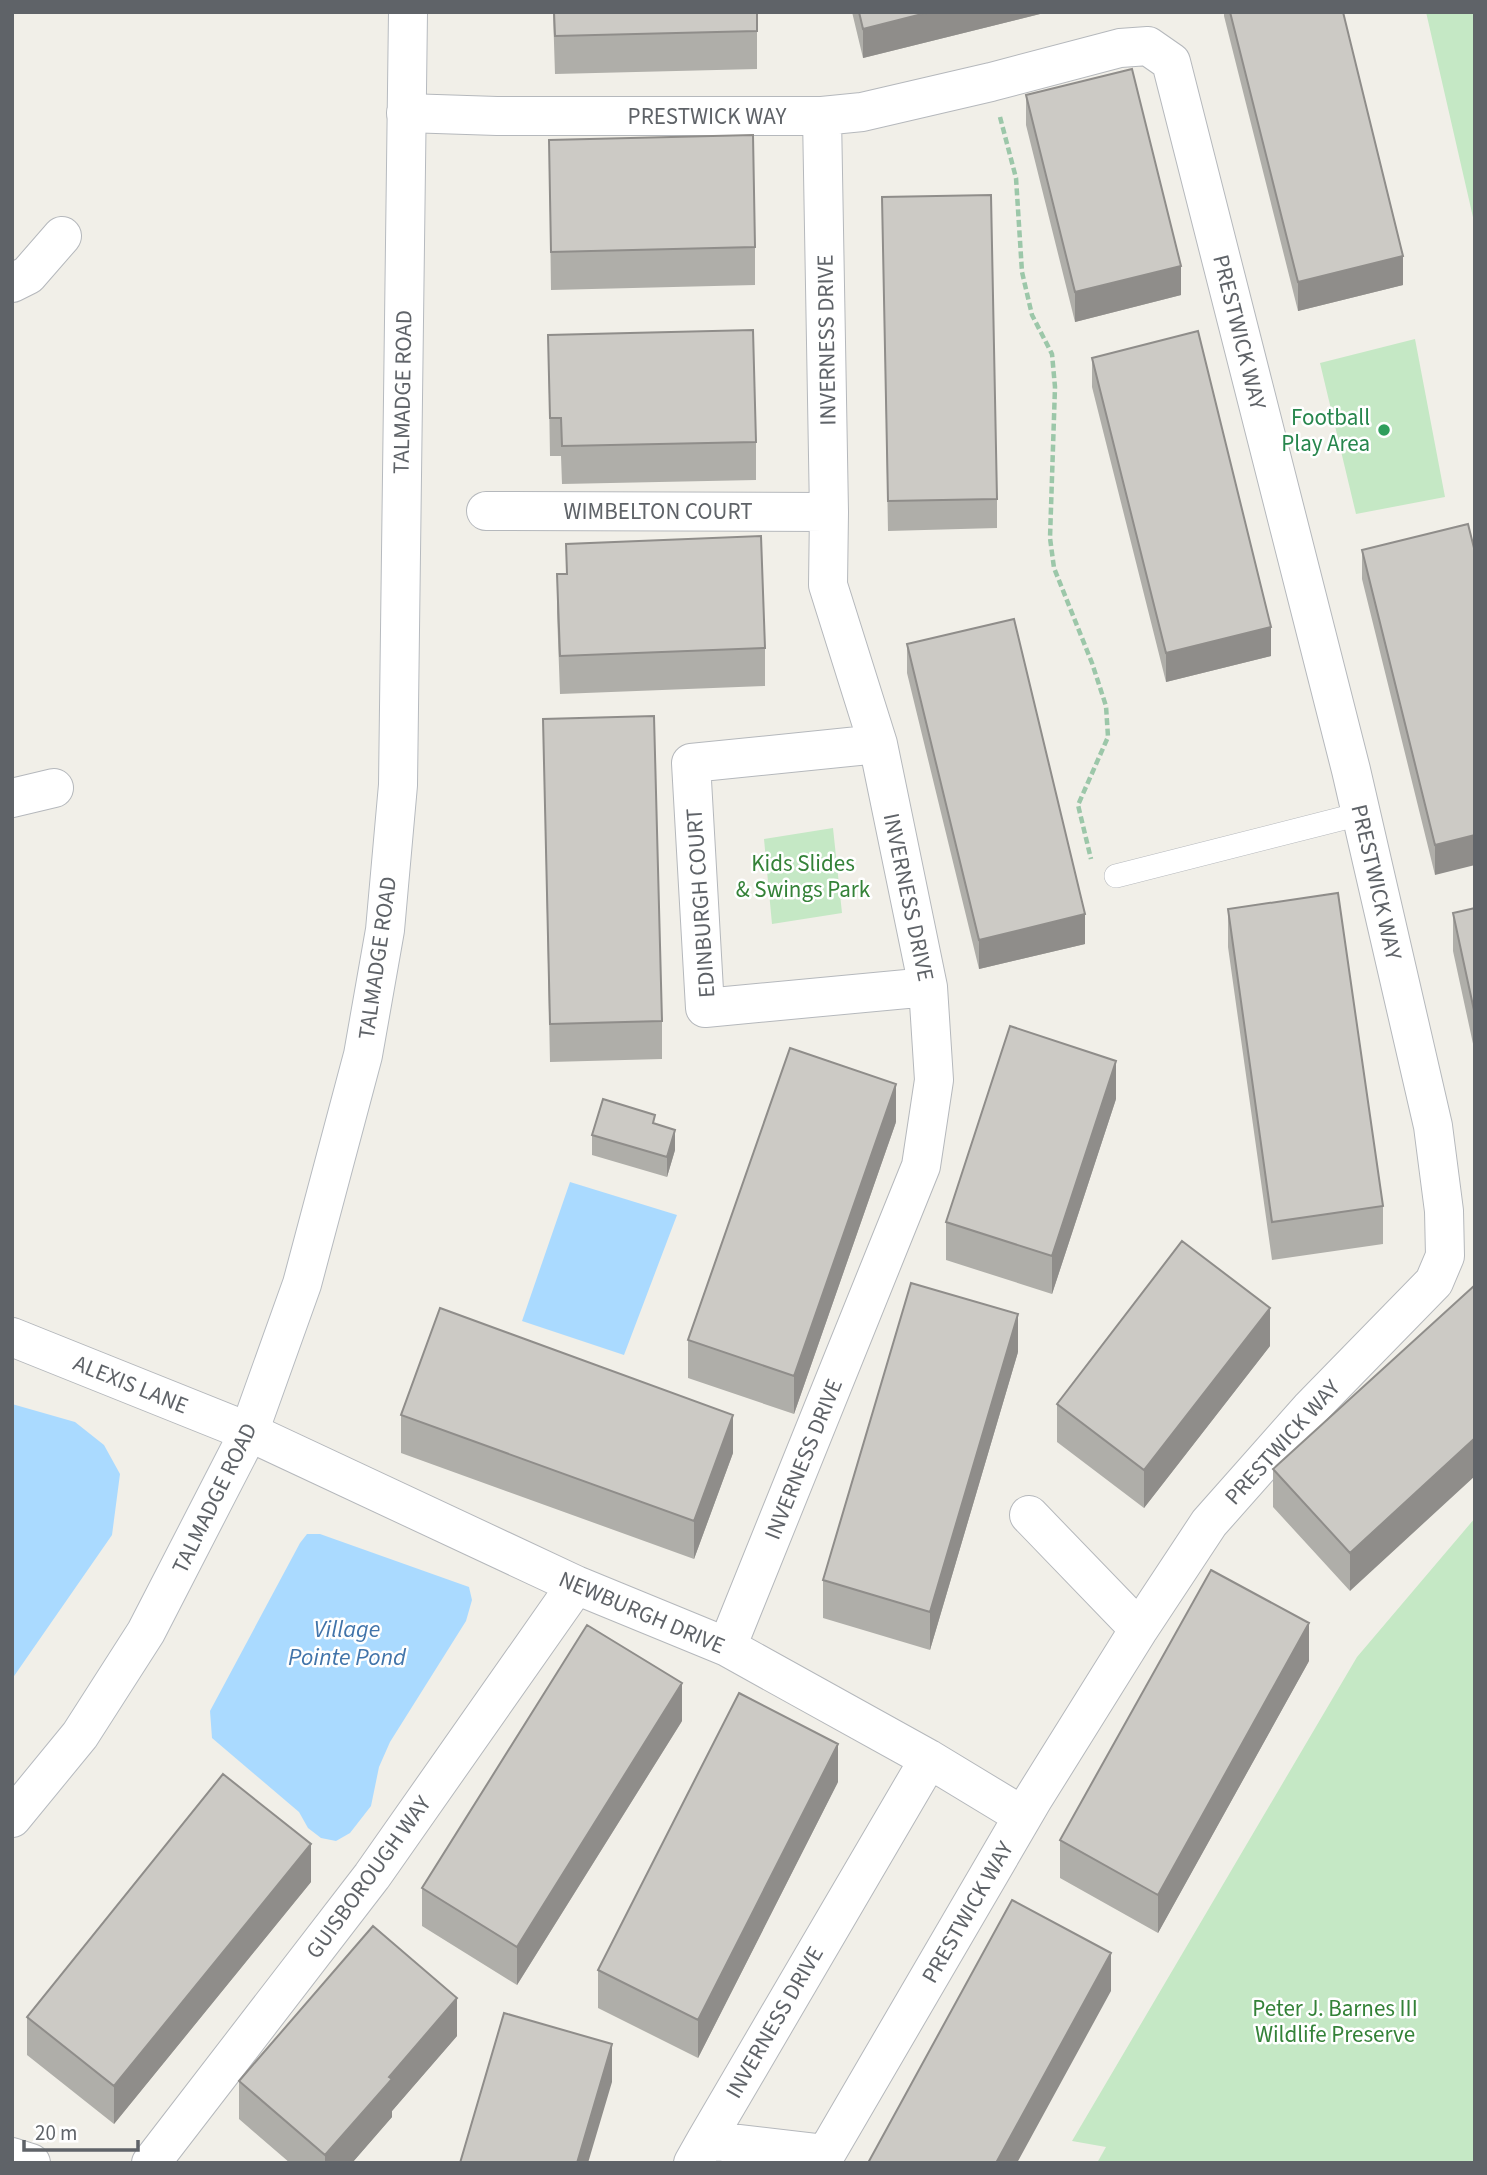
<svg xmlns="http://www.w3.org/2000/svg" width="1487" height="2175" font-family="'Source Sans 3',sans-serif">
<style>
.green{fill:#c5e8c5}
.water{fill:#aadaff}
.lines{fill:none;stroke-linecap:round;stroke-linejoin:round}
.lane-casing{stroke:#b5b8bc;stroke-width:24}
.street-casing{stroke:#b5b8bc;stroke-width:40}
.secondary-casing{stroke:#b6babf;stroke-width:40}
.path{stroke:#9cc7a9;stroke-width:4.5;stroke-dasharray:7 3.5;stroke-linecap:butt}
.lane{stroke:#fff;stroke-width:23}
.street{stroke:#fff;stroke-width:38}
.secondary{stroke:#fff;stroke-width:38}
.wall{fill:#afaea9}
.shaded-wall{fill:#8f8d8a}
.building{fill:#cccac5;stroke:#8f8d8a;stroke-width:2}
.leisure-dot{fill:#2e9e5b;stroke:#fff;stroke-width:2.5}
.labels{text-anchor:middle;stroke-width:5;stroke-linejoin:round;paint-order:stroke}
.street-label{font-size:23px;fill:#5f6368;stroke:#fff}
.leisure-label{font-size:23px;fill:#27864d;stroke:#fff;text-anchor:end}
.park-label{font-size:23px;fill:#348238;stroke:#fff}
.water-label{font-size:24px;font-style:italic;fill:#4174aa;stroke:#fff}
</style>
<rect width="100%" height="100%" fill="#f1efe8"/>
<path class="green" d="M1426 12H1475V226Z
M1415 339 1445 497 1356 514 1320 363Z
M833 828 842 913 772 924 764 839Z
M1475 1518V2163H1097L1106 2147 1072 2141 1357 1657Z"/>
<path class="water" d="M570 1182 677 1215 624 1355 522 1321Z
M12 1404 75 1422 104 1445 120 1474 112 1535 12 1679Z
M307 1534H320L469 1587 472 1600 466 1621 390 1742 379 1767 371 1806 350 1833 336 1841 321 1838 308 1828 299 1812 212 1738 210 1711 300 1543Z"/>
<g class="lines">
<defs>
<path id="lane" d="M1116 876 1360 814"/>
<path id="street" d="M406 113 497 116H822L862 112 991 82 1120 48 1148 46 1171 62 1351 770 1433 1126 1444 1211 1445 1256 1434 1282 1310 1409 1209 1523 1139 1629 1033 1799 826 2154 706 2140 693 2163
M12 283 28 275 62 236
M486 511 829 512
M878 744 691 763 705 1008 928 987
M12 798 54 788
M12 1337 249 1432 576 1585 727 1647 929 1759 1023 1816
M1029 1515 1139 1629
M727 1647 921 1166 934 1080 928 987 878 744 828 585 829 512 822 116
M706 2140 929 1759
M12 2157 31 2163
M151 2163 372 1876 576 1585"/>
<path id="secondary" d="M12 1818 80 1735 146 1632 249 1432 302 1284 363 1055 385 930 398 785 408 12"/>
</defs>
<use href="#lane" class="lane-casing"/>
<use href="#street" class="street-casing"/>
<use href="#secondary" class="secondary-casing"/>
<path class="path" d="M1000 117 1016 178 1022 272 1032 315 1052 354 1055 387 1050 538 1054 568 1092 663 1106 706 1108 737 1078 805 1091 859"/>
<use href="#lane" class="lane"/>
<use href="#street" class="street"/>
<use href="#secondary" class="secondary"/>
</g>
<path class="wall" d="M553 12H757V69L555 74Z
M852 12H1048L863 58Z
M1224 12H1343L1403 285 1298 311 1224 16Z
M1026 95 1181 295 1075 322 1026 125Z
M549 140 755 247V285L551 290Z
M882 197 997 499V528L888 531Z
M548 335 756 442V480L562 484 561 456H550Z
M1092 358 1271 656 1166 682 1092 387Z
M1468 524 1435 875 1362 579V550Z
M566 544 765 648V686L560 694 557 612V574H566Z
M907 644 1085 944 979 969 907 673Z
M543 719 662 1021V1059L550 1062Z
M1475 908V1053L1453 951V913Z
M1228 909 1383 1206V1244L1272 1260 1228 947Z
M1116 1099 1052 1294 946 1260V1222Z
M896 1122 794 1414 688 1378V1340Z
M655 1124 675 1150 667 1177 592 1155V1135Z
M1475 1285 1350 1591 1273 1507V1469Z
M1270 1346 1144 1508 1057 1442V1404Z
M1018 1352 930 1650 823 1618V1580Z
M401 1415 733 1453 694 1559 401 1453Z
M1309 1661 1158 1933 1060 1878V1840Z
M682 1721 517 1985 422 1926V1888Z
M838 1782 698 2058 598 2008V1970Z
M311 1882 114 2124 27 2055V2017Z
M457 2036 392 2111V2117L352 2163H290L239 2119V2081Z"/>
<path class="shaded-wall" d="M930 12H1048L863 58V29Z
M1403 256V285L1298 311V282Z
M1181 266V295L1075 322V292Z
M1271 627V656L1166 682V653Z
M1475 835V865L1435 875V845Z
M1085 914V944L979 969V940Z
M1116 1061V1099L1052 1294V1256Z
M896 1084V1122L794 1414V1376Z
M675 1130V1150L667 1177V1157Z
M1270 1308V1346L1144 1508V1470Z
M1018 1314V1352L930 1650V1612Z
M733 1415V1453L694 1559V1521Z
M1475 1438V1476L1350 1591V1553Z
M1309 1623V1661L1158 1933V1895Z
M682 1683V1721L517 1985V1947Z
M838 1744V1782L698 2058V2020Z
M311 1844V1882L114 2124V2086Z
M1111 1953V1991L1017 2163H996Z
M457 1998V2036L392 2111V2117L352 2163H325V2155L389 2077Z
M612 2044V2082L588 2163H577Z"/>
<path class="building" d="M554 12H757V31L555 36Z
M859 12H930L863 29Z
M1230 12H1343L1403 256 1298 282Z
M1132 69 1181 266 1075 292 1026 95Z
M753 135 755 247 551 252 549 140Z
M991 195 997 499 888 501 882 197Z
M753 330 756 442 562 446 561 418H550L548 335Z
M1198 331 1271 627 1166 653 1092 358Z
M1468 524 1475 552V835L1435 845 1362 550Z
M761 536 765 648 560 656 557 574H567L566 544Z
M1014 619 1085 914 979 940 907 644Z
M654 716 662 1021 550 1024 543 719Z
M1338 893 1383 1206 1272 1222 1228 909Z
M1475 908V1015L1453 913Z
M1010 1026 1116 1061 1052 1256 946 1222Z
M790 1048 896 1084 794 1376 688 1340Z
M603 1099 655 1115 653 1123 675 1130 667 1157 592 1135Z
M1182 1241 1270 1308 1144 1470 1057 1404Z
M911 1283 1018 1314 930 1612 823 1580Z
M1475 1285V1438L1350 1553 1273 1469Z
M440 1308 733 1415 694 1521 401 1415Z
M1211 1570 1309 1623 1158 1895 1060 1840Z
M587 1625 682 1683 517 1947 422 1888Z
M739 1693 838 1744 698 2020 598 1970Z
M223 1774 311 1844 114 2086 27 2017Z
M1012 1900 1111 1953 996 2163H868Z
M373 1926 457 1998 389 2077 392 2079 325 2155 239 2081Z
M504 2013 612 2044 577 2163H460Z"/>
<circle class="leisure-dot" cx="1384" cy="430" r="7"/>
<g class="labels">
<g class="street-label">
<text x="707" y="124">PRESTWICK WAY</text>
<text transform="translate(1240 332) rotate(76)" y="8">PRESTWICK WAY</text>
<text transform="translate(826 340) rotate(-91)" y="8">INVERNESS DRIVE</text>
<text transform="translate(402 392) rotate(-89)" y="8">TALMADGE ROAD</text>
<text x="658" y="519">WIMBELTON COURT</text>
<text transform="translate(1377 882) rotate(77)" y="8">PRESTWICK WAY</text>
<text transform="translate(909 897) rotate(78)" y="8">INVERNESS DRIVE</text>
<text transform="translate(700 903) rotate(-94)" y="8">EDINBURGH COURT</text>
<text transform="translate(377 958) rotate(-82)" y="8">TALMADGE ROAD</text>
<text transform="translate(131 1384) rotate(22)" y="8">ALEXIS LANE</text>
<text transform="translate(1282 1442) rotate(-48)" y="8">PRESTWICK WAY</text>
<text transform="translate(803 1459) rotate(-68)" y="8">INVERNESS DRIVE</text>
<text transform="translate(214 1498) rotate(-64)" y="8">TALMADGE ROAD</text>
<text transform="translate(642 1612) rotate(23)" y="8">NEWBURGH DRIVE</text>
<text transform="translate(368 1877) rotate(-54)" y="8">GUISBOROUGH WAY</text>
<text transform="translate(967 1912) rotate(-60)" y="8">PRESTWICK WAY</text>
<text transform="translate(774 2022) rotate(-60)" y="8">INVERNESS DRIVE</text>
</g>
<g class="leisure-label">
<text x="1370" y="425">Football<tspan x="1370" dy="26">Play Area</tspan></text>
</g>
<g class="park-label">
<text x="803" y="871">Kids Slides<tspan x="803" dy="26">&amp; Swings Park</tspan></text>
<text x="1335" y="2016">Peter J. Barnes III<tspan x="1335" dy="26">Wildlife Preserve</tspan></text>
</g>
<g class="water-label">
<text x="347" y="1637">Village<tspan x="347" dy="28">Pointe Pond</tspan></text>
</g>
</g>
<rect width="1487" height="2175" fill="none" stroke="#5f6368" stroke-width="28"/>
<path d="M24 2140v10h114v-10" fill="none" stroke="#5f6368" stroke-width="3.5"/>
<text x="35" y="2140" font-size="21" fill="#5f6368" stroke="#ffffff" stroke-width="5" paint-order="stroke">20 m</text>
</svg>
